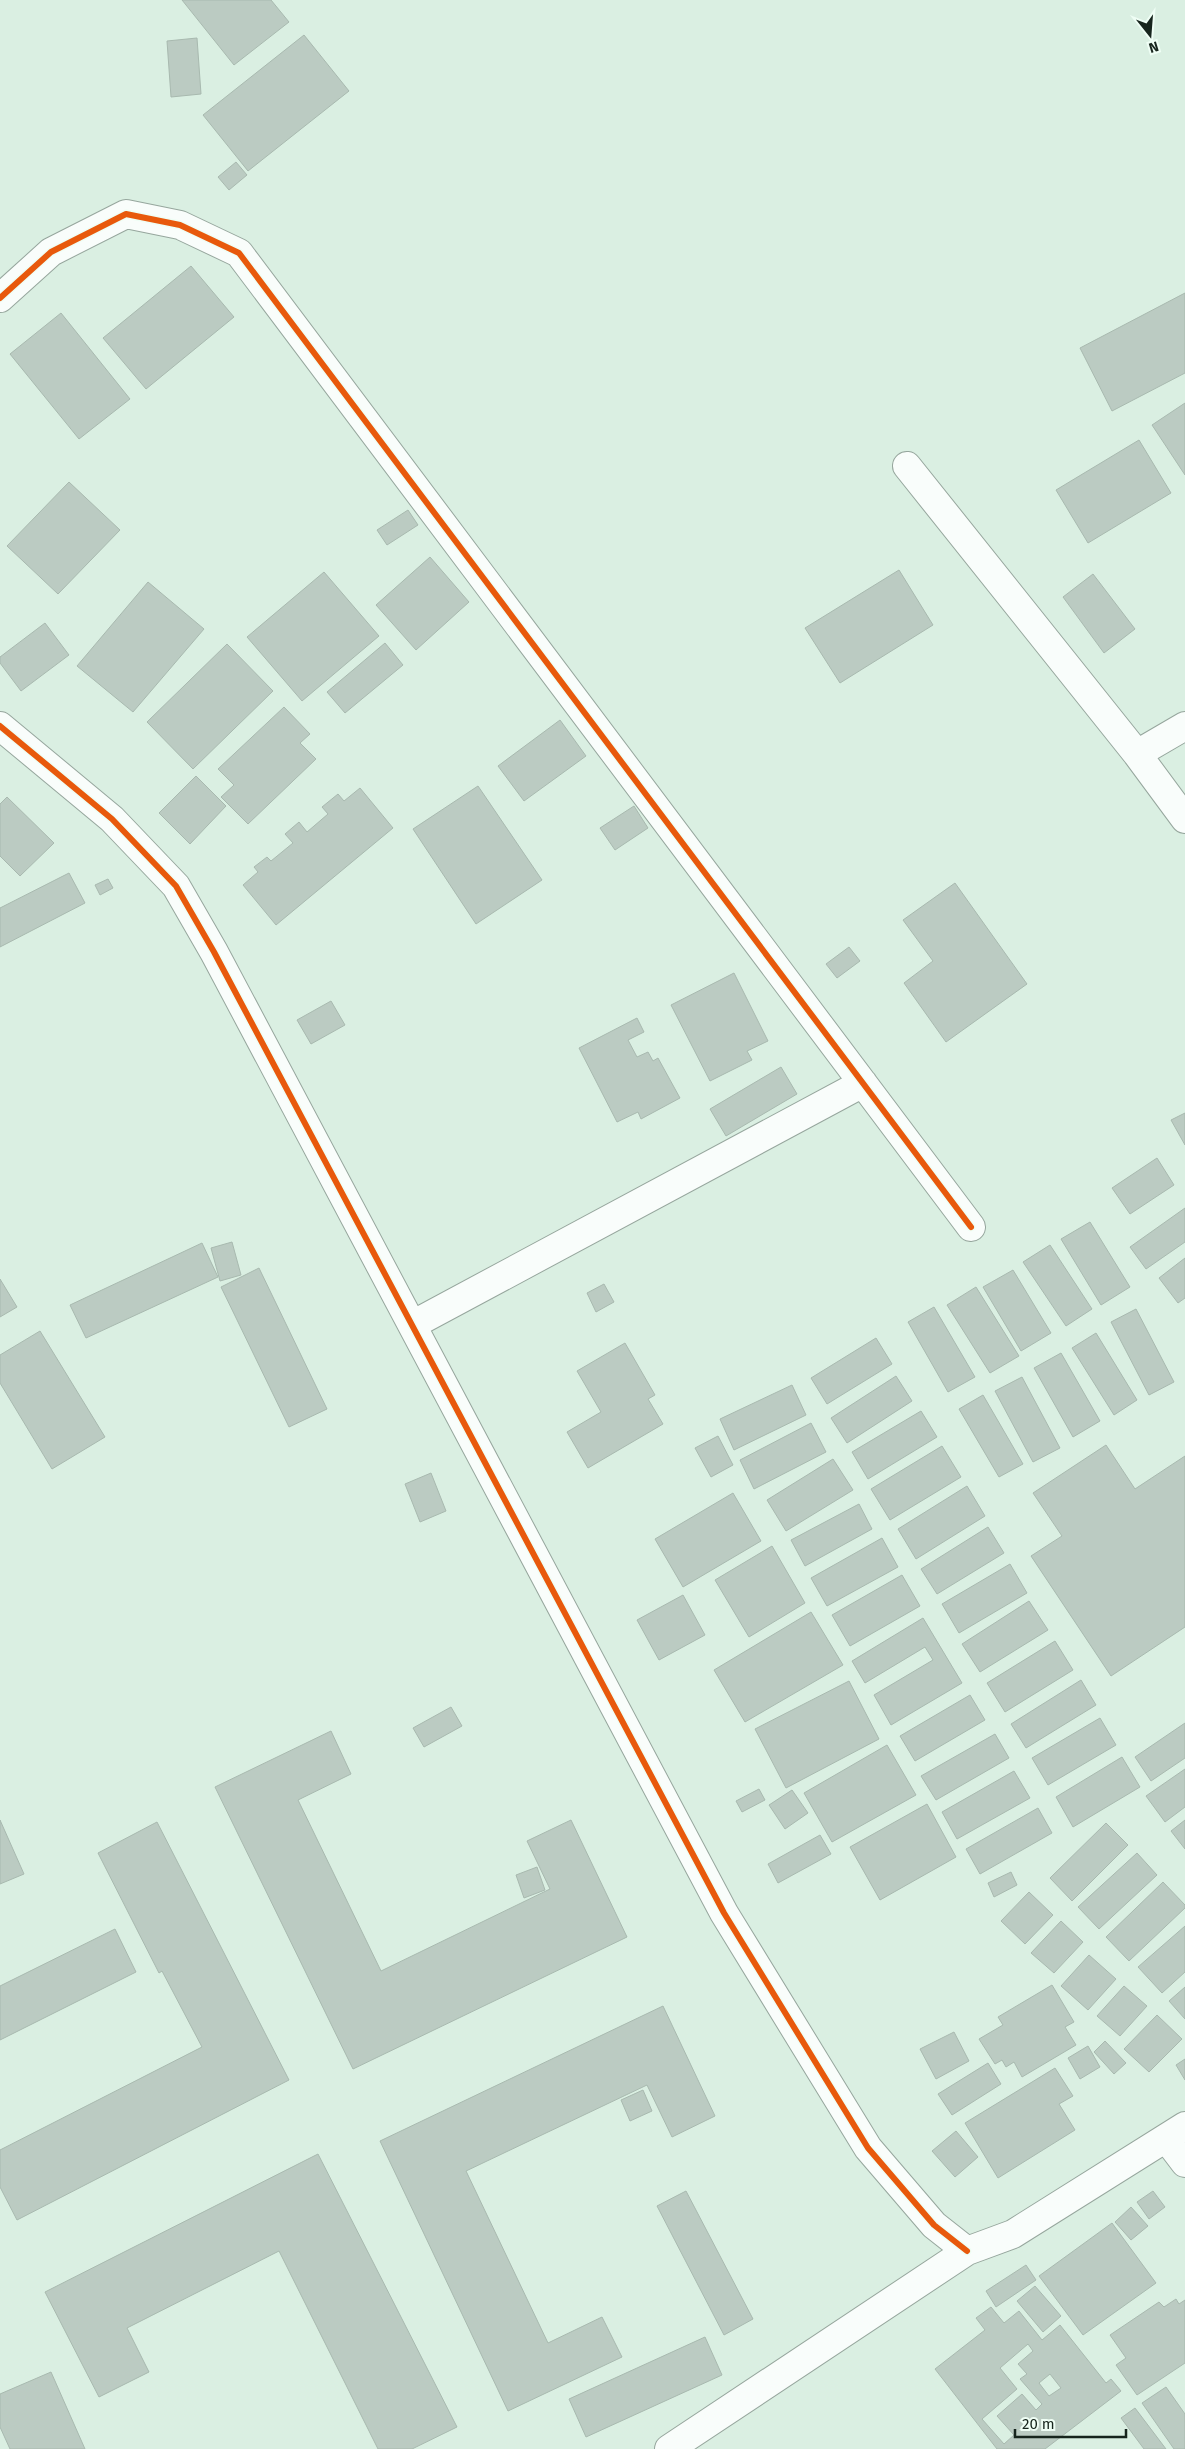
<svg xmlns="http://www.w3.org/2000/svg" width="1185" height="2449" font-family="'Fira Sans',sans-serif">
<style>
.building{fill:#bbcbc2;stroke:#a8b9af;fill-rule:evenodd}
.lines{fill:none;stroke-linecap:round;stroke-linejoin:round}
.minor-casing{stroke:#96a69d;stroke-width:30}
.minor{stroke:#f9fdfb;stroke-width:28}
.cycleway-casing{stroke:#effef5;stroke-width:9}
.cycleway{stroke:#e8590c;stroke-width:6}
</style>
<rect width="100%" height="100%" fill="#daefe2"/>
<path class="building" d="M182 0H271L289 22 234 65Z
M304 35 349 91 248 171 203 115Z
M197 38 201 94 171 97 167 41Z
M236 162 247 175 229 190 218 177Z
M191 266 234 317 146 389 103 338Z
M1185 293V373L1112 411 1080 348Z
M61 313 130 399 79 439 10 354Z
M1185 403V475L1152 425Z
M1139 440 1171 493 1088 543 1056 490Z
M69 482 120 530 58 594 7 546Z
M408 510 418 525 387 545 377 530Z
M430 557 469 602 416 650 376 605Z
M899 570 933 625 840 683 805 628Z
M324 572 379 636 302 701 247 637Z
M1093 574 1135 629 1104 653 1063 597Z
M148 582 204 629 133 712 77 666Z
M45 623 69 655 21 691 0 663V657Z
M385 643 403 665 345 713 327 692Z
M227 644 273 691 193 769 147 722Z
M284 707 310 734 300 743 316 759 248 824 221 797 234 785 218 769Z
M560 720 586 756 524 801 498 766Z
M196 776 226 806 190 844 159 813Z
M478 786 542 880 476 924 413 829Z
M360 788 393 828 276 925 243 885 258 872 254 867 267 857 271 861 293 843 285 834 299 822 307 832 328 814 322 807 338 794 344 801Z
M7 797 54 843 20 876 0 856V804Z
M634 806 648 828 615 850 600 828Z
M69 873 85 903 0 947V908Z
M108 879 113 888 100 895 95 885Z
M955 883 1027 984 946 1042 904 983 933 961 903 920Z
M849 947 860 961 837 978 826 964Z
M734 973 768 1041 747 1051 752 1060 710 1081 671 1005Z
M331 1001 345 1025 311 1044 297 1020Z
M637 1018 644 1032 628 1040 637 1057 648 1052 653 1061 658 1058 680 1098 641 1119 638 1112 617 1122 579 1048Z
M781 1067 797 1094 726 1136 710 1109Z
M1185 1113V1145L1171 1120Z
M1157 1158 1174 1185 1130 1214 1112 1188Z
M1185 1208V1242L1146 1269 1130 1247Z
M1090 1222 1130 1287 1101 1305 1061 1239Z
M232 1242 241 1275 220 1281 211 1248Z
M202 1243 218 1277 86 1338 70 1305Z
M1050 1245 1092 1309 1066 1326 1023 1262Z
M1185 1258V1298L1178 1303 1159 1278Z
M259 1268 327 1409 289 1427 221 1287Z
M1013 1270 1051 1333 1021 1351 983 1287Z
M0 1279 17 1307 0 1317Z
M604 1284 614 1302 596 1312 587 1293Z
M976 1287 1019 1356 990 1373 947 1305Z
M934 1307 975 1377 948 1392 908 1322Z
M1136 1309 1174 1382 1149 1395 1111 1322Z
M40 1331 105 1437 52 1469 0 1383V1355Z
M1096 1333 1137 1400 1114 1415 1072 1348Z
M876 1338 892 1364 827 1404 811 1378Z
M625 1343 655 1395 648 1399 663 1424 588 1468 567 1432 601 1412 577 1371Z
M1061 1353 1100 1421 1073 1437 1034 1368Z
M896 1376 912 1401 847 1443 831 1418Z
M1022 1377 1060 1448 1033 1462 995 1391Z
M792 1385 806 1415 734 1450 720 1419Z
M983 1395 1023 1464 999 1477 959 1409Z
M921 1411 937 1437 868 1479 852 1452Z
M811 1423 826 1452 754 1489 740 1460Z
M718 1436 733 1465 711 1477 695 1448Z
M1106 1445 1135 1489 1185 1456V1627L1111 1676 1031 1556 1062 1536 1033 1493Z
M942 1446 961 1477 890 1520 871 1489Z
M833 1459 853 1490 786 1531 767 1500Z
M431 1473 446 1511 420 1522 405 1484Z
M967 1486 985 1516 916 1559 898 1529Z
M733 1493 761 1541 683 1587 655 1539Z
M859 1504 872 1529 805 1566 791 1540Z
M988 1527 1004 1553 937 1594 921 1569Z
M882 1538 898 1567 827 1606 811 1578Z
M772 1546 805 1603 749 1637 715 1580Z
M1010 1564 1027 1593 959 1633 942 1604Z
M902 1575 920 1606 850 1646 832 1615Z
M683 1595 705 1635 659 1660 637 1620Z
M1029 1601 1048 1630 980 1672 962 1644Z
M811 1612 843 1665 745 1722 714 1670Z
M923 1618 962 1683 891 1725 874 1695 933 1660 925 1647 865 1683 852 1661Z
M1055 1641 1073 1670 1005 1712 987 1683Z
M1081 1680 1096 1705 1026 1748 1011 1724Z
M849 1681 879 1739 786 1788 755 1729Z
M970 1695 985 1720 915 1761 900 1736Z
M451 1707 462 1726 424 1747 413 1728Z
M1100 1718 1116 1745 1048 1785 1032 1758Z
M1185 1723V1758L1151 1781 1135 1757Z
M331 1731 351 1774 298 1800 381 1971 550 1889 527 1841 571 1820 627 1937 353 2069 215 1787Z
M995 1734 1009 1758 936 1800 921 1776Z
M887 1745 916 1795 832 1842 804 1793Z
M1122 1757 1140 1787 1073 1827 1056 1797Z
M1185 1769V1807L1165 1822 1146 1796Z
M1014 1771 1030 1798 957 1839 942 1812Z
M759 1789 765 1800 742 1812 736 1801Z
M792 1790 808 1813 785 1829 769 1805Z
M927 1804 956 1857 880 1900 850 1847Z
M1038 1808 1052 1833 980 1874 966 1849Z
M0 1820 24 1874 0 1884Z
M1185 1820V1849L1171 1831Z
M157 1822 289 2080 17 2220 0 2187V2150L202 2047 162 1971 159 1973 98 1853Z
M1106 1823 1128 1845 1072 1901 1050 1878Z
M820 1835 831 1854 778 1883 768 1864Z
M1137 1853 1157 1875 1099 1929 1078 1907Z
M537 1867 545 1890 524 1898 516 1875Z
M1011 1872 1017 1885 994 1897 988 1883Z
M1163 1882 1185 1905V1908L1129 1961 1106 1937Z
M1029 1892 1053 1915 1025 1944 1001 1921Z
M1061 1921 1083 1942 1054 1973 1031 1953Z
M1185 1926V1972L1162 1993 1138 1967Z
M115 1929 136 1972 0 2040V1986Z
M1089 1955 1116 1979 1088 2010 1061 1986Z
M1052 1985 1074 2022 1065 2027 1076 2045 1022 2077 1014 2062 1006 2067 1002 2060 995 2064 979 2039 1003 2025 998 2017Z
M1124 1986 1147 2006 1120 2036 1097 2016Z
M1185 1987V2019L1169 2001Z
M663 2006 715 2116 672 2137 647 2085 466 2171 548 2343 602 2317 622 2357 508 2411 380 2141Z
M1157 2015 1182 2039 1149 2072 1124 2049Z
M954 2032 969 2061 936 2079 920 2049Z
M1105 2041 1126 2063 1114 2074 1094 2052Z
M1088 2046 1100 2067 1080 2079 1068 2058Z
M1185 2059V2080L1176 2065Z
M988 2063 1001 2084 952 2115 938 2094Z
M1055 2068 1073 2096 1059 2104 1075 2130 998 2178 965 2123Z
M643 2090 652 2111 630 2121 621 2100Z
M956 2131 978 2157 955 2177 932 2151Z
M318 2154 457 2427 412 2449H378L279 2251 127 2328 149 2372 99 2397 45 2292Z
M686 2191 753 2319 724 2335 657 2206Z
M1153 2191 1165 2207 1149 2219 1137 2202Z
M1131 2207 1148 2226 1131 2240 1115 2222Z
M1112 2223 1156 2283 1083 2335 1039 2276Z
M1026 2265 1036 2280 996 2307 986 2291Z
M1035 2286 1061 2316 1043 2332 1017 2301Z
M1176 2299 1179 2304 1185 2300V2363L1137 2395 1116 2365 1126 2358 1110 2335 1159 2302 1164 2307Z
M991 2307 1004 2323 1019 2311 1042 2340 1060 2325 1106 2383 1111 2379 1121 2391 1045 2449H997L935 2369 985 2330 976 2318ZM1028 2344 1033 2351 1018 2364 1027 2374 1020 2379 1042 2404 1036 2410 1022 2394 997 2416 1014 2435 1004 2444 982 2419 1017 2389 1000 2368ZM1050 2374 1061 2388 1049 2396 1039 2383Z
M705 2337 722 2375 586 2437 569 2399Z
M51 2372 85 2449H10L0 2427V2394Z
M1166 2387 1185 2414V2449H1174L1142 2403Z
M1135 2408 1166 2449H1144L1121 2418Z"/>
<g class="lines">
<defs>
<path id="minor" d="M0 298 51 252 126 214 180 225 239 253 971 1227
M907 466 1137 754 1185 819
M0 726 112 819 176 886 214 952 724 1913 868 2148 934 2225 967 2251
M1137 754 1185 726
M412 1325 863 1083
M1166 2138 1185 2163
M669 2449 967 2251 1013 2234 1185 2126"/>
</defs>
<use href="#minor" class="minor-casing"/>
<use href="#minor" class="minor"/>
<defs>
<path id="cycleway" d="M0 298 51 252 126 214 180 225 239 253 971 1227
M0 726 112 819 176 886 214 952 724 1913 868 2148 934 2225 967 2251"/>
</defs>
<use href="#cycleway" class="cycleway-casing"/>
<use href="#cycleway" class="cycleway"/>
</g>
<g transform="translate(1150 35) rotate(163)" stroke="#effef5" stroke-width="4" paint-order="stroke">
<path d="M0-4L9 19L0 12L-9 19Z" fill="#17251d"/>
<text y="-8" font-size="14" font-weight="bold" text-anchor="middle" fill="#17251d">N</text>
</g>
<path d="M1015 2429v8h111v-8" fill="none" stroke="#17251d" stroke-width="2.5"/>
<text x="1022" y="2429" font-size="15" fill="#17251d" stroke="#effef5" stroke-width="4" paint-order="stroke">20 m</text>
</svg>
